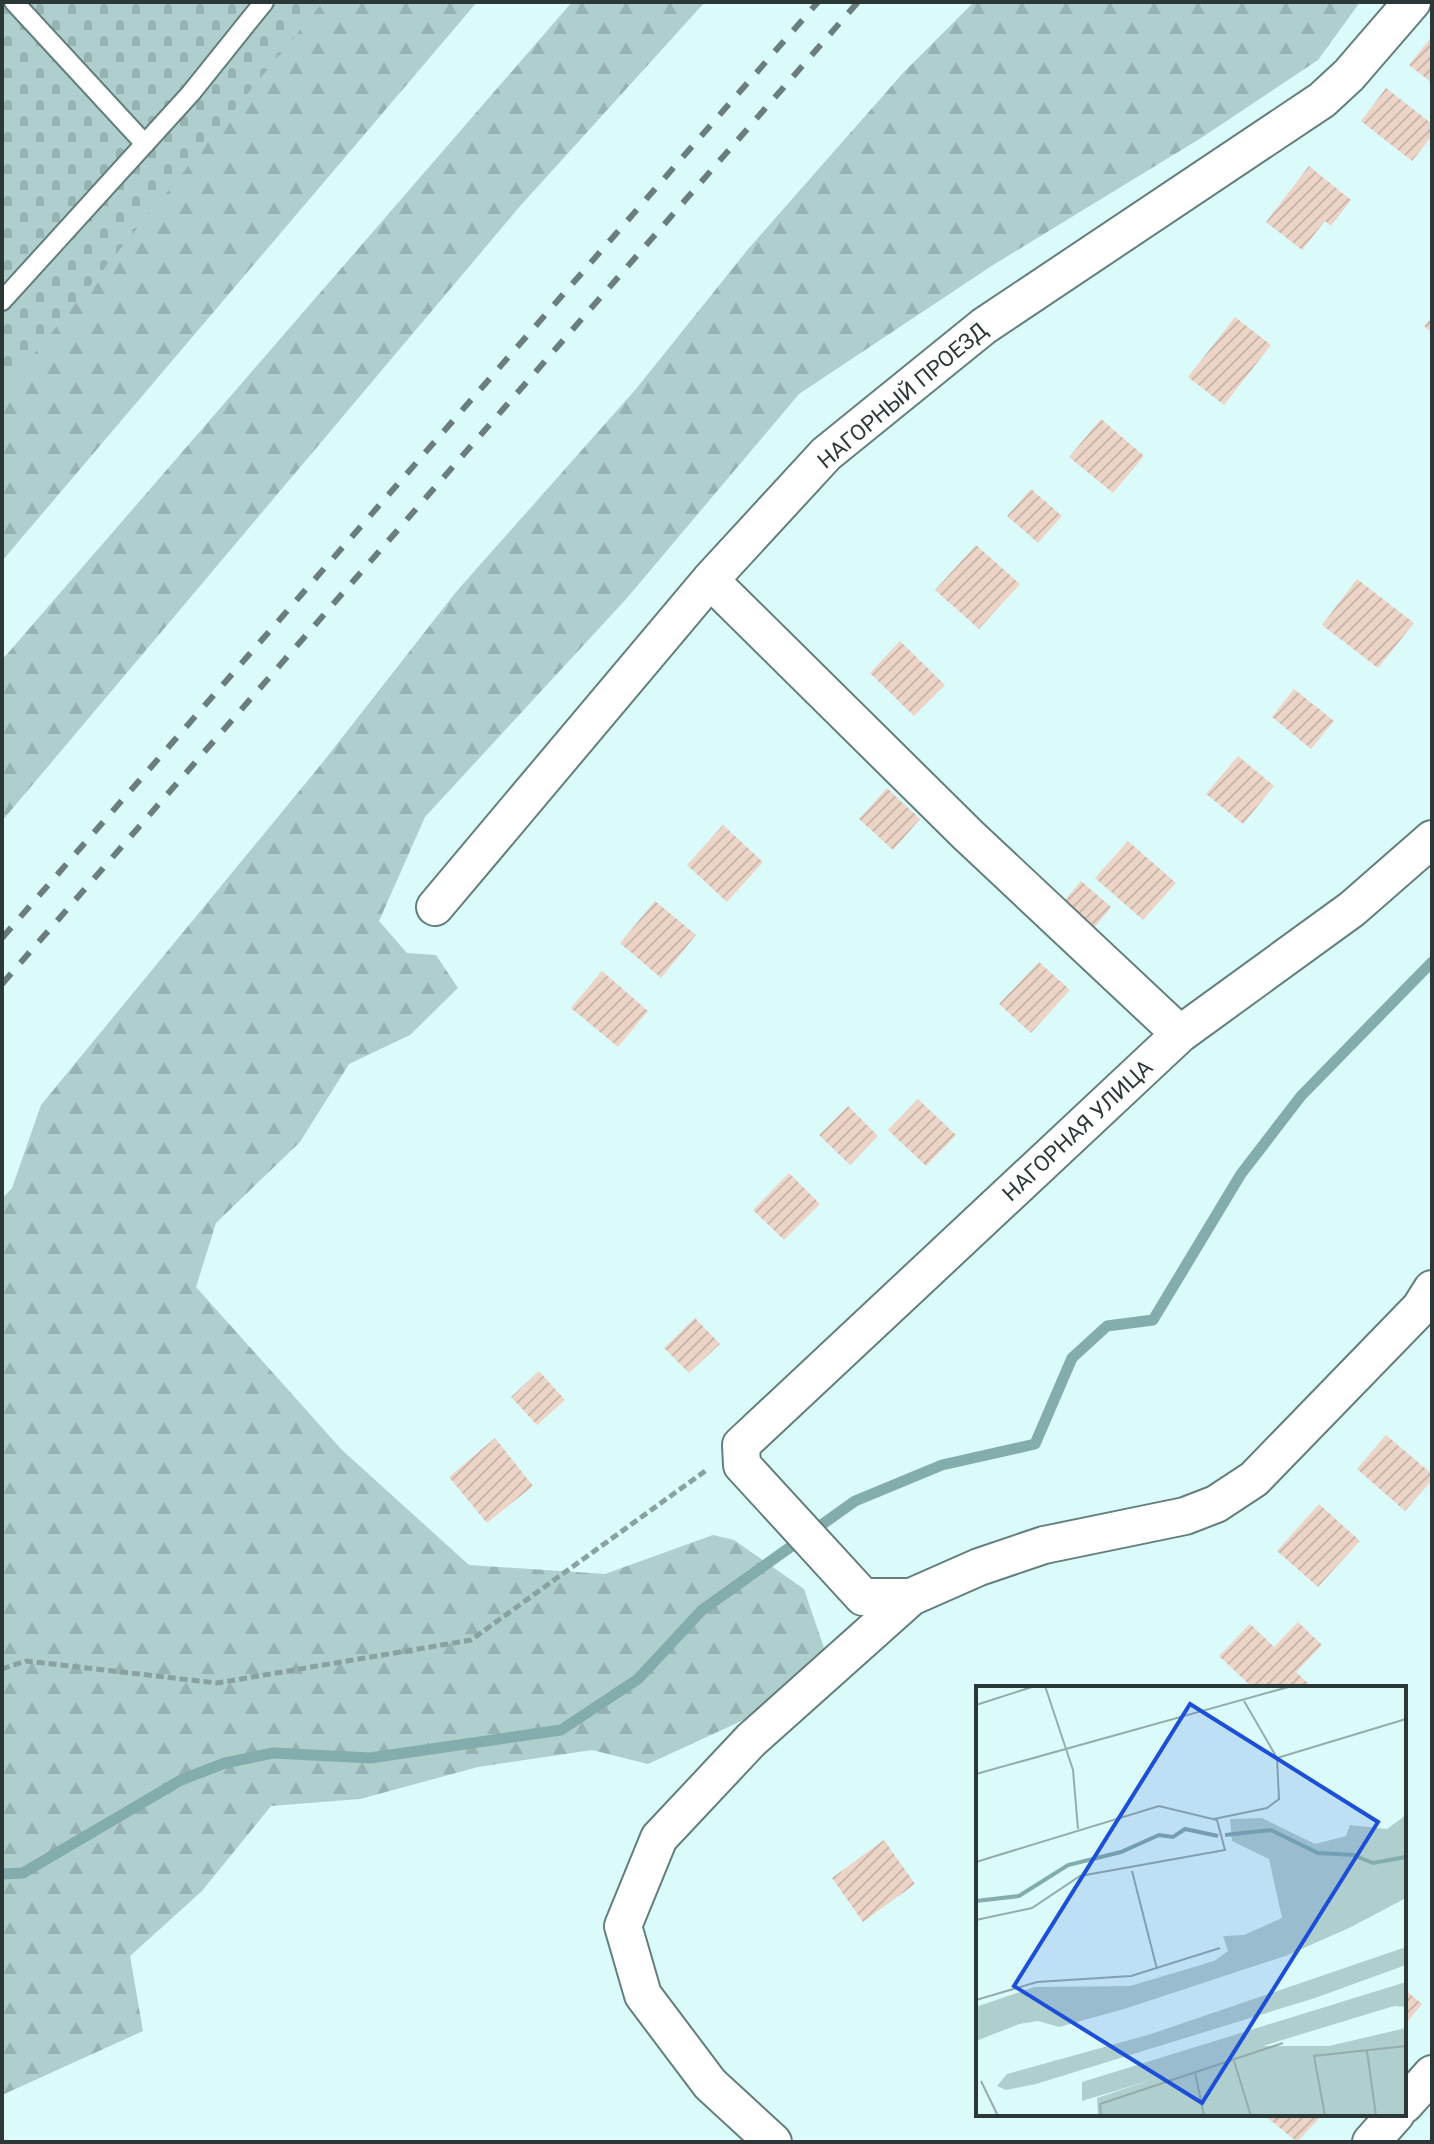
<svg xmlns="http://www.w3.org/2000/svg" width="1434" height="2144" font-family="Roboto,sans-serif">
<style>
.forest{fill:url(#forest-firs)}
.cemetery{fill:url(#cemetery-stones)}
.lines{fill:none;stroke-linecap:round;stroke-linejoin:round}
.stream{stroke:#83adac;stroke-width:11}
.building{fill:url(#building-hatch)}
.service-casing{stroke:#627f7e;stroke-width:22}
.minor-casing{stroke:#627f7e;stroke-width:40}
.path{stroke:#8aa1a1;stroke-width:5;stroke-dasharray:8 4;stroke-linecap:butt}
.service{stroke:#fff;stroke-width:18}
.minor{stroke:#fff;stroke-width:36}
.rail{stroke:#6b7e7e;stroke-width:6;stroke-dasharray:14 14;stroke-linecap:butt}
.labels{text-anchor:middle;stroke-width:6;stroke-linejoin:round;paint-order:stroke}
.street-label{font-size:22px;fill:#2c3838;stroke:#fff}
.inset-river{fill:none;stroke:#83adac;stroke-width:4}
.inset-road{fill:none;stroke:#95acac;stroke-width:2}
.view{fill:#1d4ed8;fill-opacity:0.15;stroke:#1d4ed8;stroke-width:4}
.inset-edge{fill:none;stroke:#2c3838;stroke-width:4}
</style>
<defs>
<pattern id="forest-firs" width="22" height="20" patternUnits="userSpaceOnUse" patternTransform="scale(2)"><rect width="22" height="20" fill="#afcfce"/><path d="M5 1l3.5 6h-7zM16 11l3.5 6h-7z" fill="#97b2b2"/></pattern>
<pattern id="cemetery-stones" width="16" height="16" patternUnits="userSpaceOnUse" patternTransform="scale(2)"><rect width="16" height="16" fill="#afcfce"/><path d="M2 7V4a2 2 0 0 1 4 0v3zM10 15v-3a2 2 0 0 1 4 0v3z" fill="#97b2b2"/></pattern>
<pattern id="building-hatch" width="6" height="6" patternUnits="userSpaceOnUse" patternTransform="scale(2)"><rect width="6" height="6" fill="#ecd4c7"/><path d="M-1 1l2-2M0 6l6-6M5 7l2-2" fill="none" stroke="#cbb7ac"/></pattern>
</defs>
<rect width="100%" height="100%" fill="#dbfafa"/>
<path class="forest" d="M317 2H477L2 561V361Z
M572 2H705L521 205 2 821V660Z
M974 2H1360L1318 60 1201 138 993 265 799 394 627 598 425 817 379 921 407 953 436 955 458 988 410 1035 349 1064 300 1142 216 1223 196 1287 342 1450 469 1565 605 1574 713 1535 734 1540 804 1589 825 1651 765 1710 648 1764 592 1750 478 1767 360 1799 271 1806 202 1891 130 1956 143 2031 2 2095V1199L12 1188 41 1105 323 762 456 592 636 389 749 248 903 73Z"/>
<path class="cemetery" d="M2 2H323L2 393Z"/>
<g class="lines">
<path class="stream" d="M2 1874 23 1873 181 1780 225 1763 273 1753 370 1758 561 1730 638 1679 702 1610 855 1501 942 1465 1035 1444 1072 1358 1107 1326 1153 1320 1241 1174 1301 1096 1432 962"/>
</g>
<path class="building" d="M1432 36V83L1409 65Z
M1386 88 1432 124V136L1412 161 1361 121Z
M1309 166 1351 200 1331 226 1325 221 1302 250 1266 222Z
M1235 317 1271 345 1224 405 1188 377Z
M1432 317V333L1424 326Z
M1101 419 1144 456 1113 493 1069 457Z
M1031 489 1062 516 1038 543 1007 516Z
M976 545 1020 584 979 629 935 590Z
M1357 579 1414 623 1378 668 1322 625Z
M900 641 945 685 914 716 870 673Z
M1294 689 1334 721 1311 749 1272 717Z
M1238 756 1274 786 1243 824 1206 794Z
M887 788 920 819 893 850 859 819Z
M723 825 763 862 727 902 687 865Z
M1128 841 1176 883 1143 920 1095 878Z
M1081 881 1111 907 1094 928 1064 901Z
M655 901 696 935 661 978 620 943Z
M1039 962 1070 990 1031 1033 999 1004Z
M602 971 648 1011 618 1047 571 1008Z
M918 1099 956 1135 926 1166 888 1130Z
M848 1106 878 1136 850 1165 819 1135Z
M789 1173 820 1204 784 1240 753 1210Z
M695 1318 720 1344 689 1373 664 1348Z
M539 1371 565 1400 537 1425 511 1397Z
M1386 1435 1432 1474V1480L1405 1511 1357 1469Z
M495 1438 533 1486 487 1523 449 1477Z
M1319 1504 1360 1541 1318 1587 1277 1551Z
M1298 1622 1322 1645 1296 1672 1313 1688H1253L1219 1656 1250 1624 1274 1647Z
M884 1840 915 1884 863 1922 832 1878Z
M1404 1989 1422 2004 1404 2026Z
M1263 2114H1323L1297 2142Z"/>
<g class="lines">
<defs>
<path id="service" d="M14 2 145 144
M2 301 191 93 264 2"/>
<path id="minor" d="M710 580 968 835 1180 1034
M1432 839 1352 909 1180 1034 741 1445 742 1465 863 1597H911L979 1567 1044 1545 1185 1516 1216 1504 1254 1479 1420 1308 1432 1289
M435 907 710 580 826 454 984 326 1322 100 1349 75 1412 2
M1404 2105 1432 2074
M773 2142 710 2084 643 1995 623 1926 659 1838 751 1740 911 1597
M1371 2142 1396 2114"/>
</defs>
<use href="#service" class="service-casing"/>
<use href="#minor" class="minor-casing"/>
<path class="path" d="M2 1669 26 1661 217 1683 471 1640 708 1469"/>
<use href="#service" class="service"/>
<use href="#minor" class="minor"/>
<path class="rail" d="M2 938 818 2
M2 984 858 2"/>
</g>
<g class="labels">
<g class="street-label">
<text transform="translate(902 395) rotate(-40)" y="8">НАГОРНЫЙ ПРОЕЗД</text>
<text transform="translate(1077 1130) rotate(-43)" y="8">НАГОРНАЯ УЛИЦА</text>
</g>
</g>
<g transform="translate(976 1686)">
<rect width="430" height="430" fill="#dbfafa"/>
<path d="M430 129V212L375 241 312 269 148 323 83 341 62 335 43 338 0 355V321L58 301 154 300 238 275 252 265 247 250 268 249 306 232 293 173 256 155 254 133 286 132 339 158 370 150 374 139 411 143ZM430 261V279L339 312 60 398 30 404 21 400 31 388 175 348ZM430 296V321L418 320 106 415V396Z" fill="#afcfce"/>
<path d="M430 342V430H122L121 412 276 360H353Z" fill="#afcfce"/>
<path class="inset-river" d="M249 149 295 144 342 167 377 169 397 177 430 171M0 215 43 210 92 179 145 166 183 149 197 151 209 143 242 150"/>
<path class="inset-road" d="M69 0 97 84 102 143M268 15 301 72 430 33M0 19 59 0M0 88 316 0M238 133 291 122 303 113 301 72M0 176 183 120 241 134 249 164 104 190 56 222 0 234M156 185 181 283M0 314 61 296 155 290 244 262M391 365 400 430M258 375 275 430M219 386 228 430M5 395 22 430M125 430 124 418 307 357M349 430 338 370 430 360"/>
<path class="view" d="M214 18 402 136 226 417 38 300Z"/>
<rect width="430" height="430" class="inset-edge"/>
</g>
<rect width="1434" height="2144" fill="none" stroke="#2c3838" stroke-width="8"/>
</svg>
